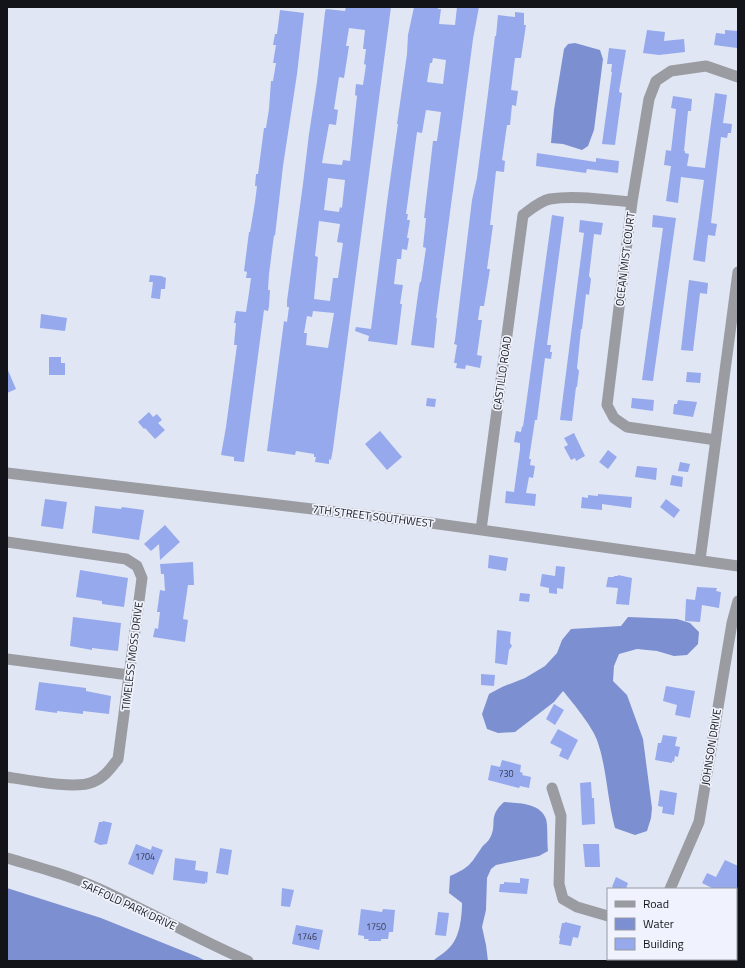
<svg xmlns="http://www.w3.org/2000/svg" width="745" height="968" font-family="'Titillium Web',sans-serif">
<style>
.water{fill:#7c8fd1}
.building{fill:#95a9ec;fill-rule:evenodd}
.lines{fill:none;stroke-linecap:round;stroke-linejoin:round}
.minor{stroke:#9a9ca2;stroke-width:11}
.labels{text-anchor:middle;stroke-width:3.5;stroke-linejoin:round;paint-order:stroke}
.number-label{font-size:9px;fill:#33394e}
.street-label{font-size:11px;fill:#121419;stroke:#f0f3fd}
</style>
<rect width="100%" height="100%" fill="#e1e6f5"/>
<path class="water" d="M575 43 600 50 603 59 594 130 588 146 582 150 563 144 551 143 554 110 564 49 568 44Z
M628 617 677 619 690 623 699 632 698 644 687 655 674 656 657 651 637 649 619 654 614 666 613 681 627 695 643 739 652 808 651 818 647 831 635 835 615 828C607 799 607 768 597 740 592 726 573 703 563 691L554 702 515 732 498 733 487 729 482 714 489 694 502 687 525 678 545 666 557 653 562 640 571 629 621 626Z
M504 802C517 803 541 803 546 819 548 825 547 843 548 851L539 856 496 865 491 869 487 878 486 910 482 927 486 945 488 961H433C438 956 445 953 450 947 460 937 462 916 462 903L449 893 450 876C470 867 470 865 482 847 484 844 488 842 490 838 498 824 487 817 504 802Z
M7 888 101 918 198 957 206 961H7Z"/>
<path class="building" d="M346 7H391L333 449 331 460 329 459V464L315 462 316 457H314V454L296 451 295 455 267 451 284 321 287 322 289 307H287V301L303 184 309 134 317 82 325 12 326 9 345 11ZM349 28 365 30 363 49H366L364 64 366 65 363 85 356 84 355 95 357 96 350 161 343 160 342 165 322 163 329 124 336 125 338 110 334 109 339 77 344 78 349 46H346ZM328 178 345 180 342 208 340 207 339 212 324 210ZM319 221 340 224 337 242 343 243 338 278H333L330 301 314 299 318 257 315 256ZM313 311 334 313 328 348 306 345 307 333H304L307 316 312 317Z
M414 7H438V9H441L439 24 455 25 457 7H479L473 39 436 318H437L434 348 411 345 419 287 420 282H421L426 248 423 247 426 218H424L427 193 433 141H437L441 112 426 110 422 133 417 132 406 214H408L407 220H410L407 238H409L407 250 402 249 401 259H397L394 284 403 285 400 304H402L397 345 368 341 369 336 355 331 356 327 371 329 388 195 398 124H397L407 54 408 35ZM433 58 446 60 443 84 427 82 430 63H432Z
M280 10 304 13 297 74 283 166 275 236 274 235 269 274 268 290H270L269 306 268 311 264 310 244 462 234 461V457L221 455 226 427 237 345H234L236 323H234L236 311 246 312 249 293 251 278H246L247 272 244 271 249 232H250L255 202 257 186H255L256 174H258L264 128H266L269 109 271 81H273L276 63H273L276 45H273L275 34H277Z
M515 12 524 13V25H526L521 58H515L511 90 518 91 516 106 512 105 510 125H507L502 160 505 161 504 172 496 171 490 225H493L487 269H490L484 306H480L478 320H482L477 355 482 356 480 368 466 365 465 369 456 368 457 363H454L457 345 454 344 455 340 472 200 477 178 488 93 495 36H496L498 15 515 17Z
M647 30 665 32 664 41 684 39 685 52 659 55 643 53Z
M725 30 738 31 737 48 714 45 716 33 725 34Z
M609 48 626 50 619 92 622 93 615 145 602 144 612 72H611L612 64H607Z
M715 93 727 95 723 123 732 124 731 133H728L727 138 721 137 711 223 717 224 715 236 708 235 705 262 693 260 704 180 681 177 678 203 666 201 671 166 664 165 666 150 671 151 676 109 671 108 673 96 692 99 691 111H688L684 151H685V153L689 154 687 166 705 168Z
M537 153 596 162V158L619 161 618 173 587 169 586 173 536 166Z
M552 215 564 217 547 345H551L550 352H552L551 359 545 358 537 420H535L529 459H531L530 465 535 466 533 478 529 477 526 493 536 494 535 506 505 503 506 491 514 492 520 449V443L514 442 516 431 521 432 522 426 523 427Z
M653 215 676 218 653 381 642 380 663 228 652 227Z
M580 220 603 223 601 235 594 234 589 276 591 279 589 295 586 294 582 329H581L577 368 579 371 577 387H576L572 421 560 420 584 233 579 232Z
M150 275 161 276 166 278 165 289H161L160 299 151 298 153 282H149Z
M689 280 708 283 707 294 700 293 693 351 681 350Z
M41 314 67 318 65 331 40 328Z
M49 357H61V363H65V375H49Z
M7 368 16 389 7 393Z
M687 372 701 373 700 383 686 382Z
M427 398 436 399 435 407 426 406Z
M632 398 654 400 653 411 631 408Z
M678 400 697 402 693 417 673 414 674 404H677Z
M149 412 153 417 157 414 162 420 158 423 165 430 155 439 145 428 144 429 138 422Z
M380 431 402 457 387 470 365 444Z
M574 433 585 456 576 461 575 458 571 460 564 447 568 445 564 438Z
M608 450 617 457 608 469 599 462Z
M680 462 690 464 688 472 678 471Z
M637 466 657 468 656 480 635 477Z
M672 475 683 477 682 487 670 485Z
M598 494 632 497 631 508 602 504V510L581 508 582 497 588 498V495L598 496Z
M45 499 67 502 63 529 41 526Z
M666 499 680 510 674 518 660 507Z
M95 506 121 509 122 507 144 510 139 540 92 533Z
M165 525 180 542 160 560 159 544 151 551 144 544Z
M489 555 508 558 506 571 488 568Z
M193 562 194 585H188L183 619 188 620 185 642 153 637 155 628 158 629 160 612H157L160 590 165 591 164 574H161L160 564Z
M556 566 565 567 563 589 557 588V594L549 593V588L540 586 542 574 555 576Z
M80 570 128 578 124 607 102 604V601L76 597Z
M618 575 632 578 629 605 616 604 618 588 606 587 608 577H614V576H618Z
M697 587 717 588 716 591 721 592 719 608 702 605 700 622 685 621 686 599 695 600Z
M520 593 530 594 529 602 519 601Z
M73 617 121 623 118 651 92 648V650L70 646Z
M497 630 511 632 510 643 512 646 509 650 507 665 495 663Z
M481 674 495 675 494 686 481 685Z
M39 682 86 688V691L111 696 109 714 83 711V714L57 711V713L35 710Z
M666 686 695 691 690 718 675 715 677 705 663 701Z
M554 704 564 710 555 725 546 719Z
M558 729 578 740 568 760 559 756 562 749 550 743Z
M663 735 677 737 675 746 680 747 678 757 675 756 674 762 672 761V763L655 760 658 743H661Z
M502 760 521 765 520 772 523 773 522 775 531 777 529 788 520 786 519 788 488 780 491 765 500 767Z
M591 782 592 798H594L595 824 582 825 580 783Z
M660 790 677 793 674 815 662 813 663 807 658 806Z
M103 821 112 823 107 844 100 845 94 842 99 822H102Z
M136 844 151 850 152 846 163 850 153 875 128 864Z
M583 844H599L600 867H585Z
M220 848 232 850 228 875 216 873Z
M175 858 196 861 195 870 208 872 207 883 205 882V884L173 880Z
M725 860 738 866V889H714L702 883 707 873 716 877Z
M616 877 628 883 626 889H616L612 887Z
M520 878 529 879 527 894 499 892 500 884H504V882L520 883Z
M282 888 294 890 290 907 281 906Z
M361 909 382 912 383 909 395 910 393 932H389L388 939H381V941H368L369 939H364V936L358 935Z
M438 912 449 913 446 936 435 935Z
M565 922 581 926 578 938 573 937 571 946 559 944 560 938H559L562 923H565Z
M296 925 323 930 319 950 292 944Z"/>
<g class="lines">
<path class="minor" d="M716 440 627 427 614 418 607 405 632 202 649 99 656 81 671 71 706 66 738 77
M7 473 431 523 738 566
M481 530 523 215C531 209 540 201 550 199 575 195 607 200 632 202
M7 542 126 559 137 566 142 578 118 759C111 768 104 778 93 782 76 790 27 780 7 777
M700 560 738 272
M7 659 129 675
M552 788 561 816 559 884 563 899 577 907 608 916
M7 858C41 868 76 877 108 893 155 915 200 940 248 961
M670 889 699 822 732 623 738 601"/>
</g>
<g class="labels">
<g class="number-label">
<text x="506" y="777">730</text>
<text x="145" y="860">1704</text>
<text x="376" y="930">1750</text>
<text x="307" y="940">1746</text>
</g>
<g class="street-label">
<text transform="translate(625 259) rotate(-83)" y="4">OCEAN MIST COURT</text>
<text transform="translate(502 373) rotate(-82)" y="4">CASTILLO ROAD</text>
<text transform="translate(373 516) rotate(7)" y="4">7TH STREET SOUTHWEST</text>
<text transform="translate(132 656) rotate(-83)" y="4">TIMELESS MOSS DRIVE</text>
<text transform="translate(711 747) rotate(-81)" y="4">JOHNSON DRIVE</text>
<text transform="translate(129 905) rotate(25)" y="4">SAFFOLD PARK DRIVE</text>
</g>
</g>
<rect width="745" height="968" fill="none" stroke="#121419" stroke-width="16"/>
<rect x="607" y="888" width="130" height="72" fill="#f0f3fd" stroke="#979aa2"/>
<rect x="615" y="901" width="20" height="6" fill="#9a9ca2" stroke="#979aa2"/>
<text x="643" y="908" font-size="12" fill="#121419">Road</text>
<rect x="615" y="918" width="20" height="12" fill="#7c8fd1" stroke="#979aa2"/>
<text x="643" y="928" font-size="12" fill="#121419">Water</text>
<rect x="615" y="938" width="20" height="12" fill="#95a9ec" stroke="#979aa2"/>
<text x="643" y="948" font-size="12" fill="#121419">Building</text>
</svg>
